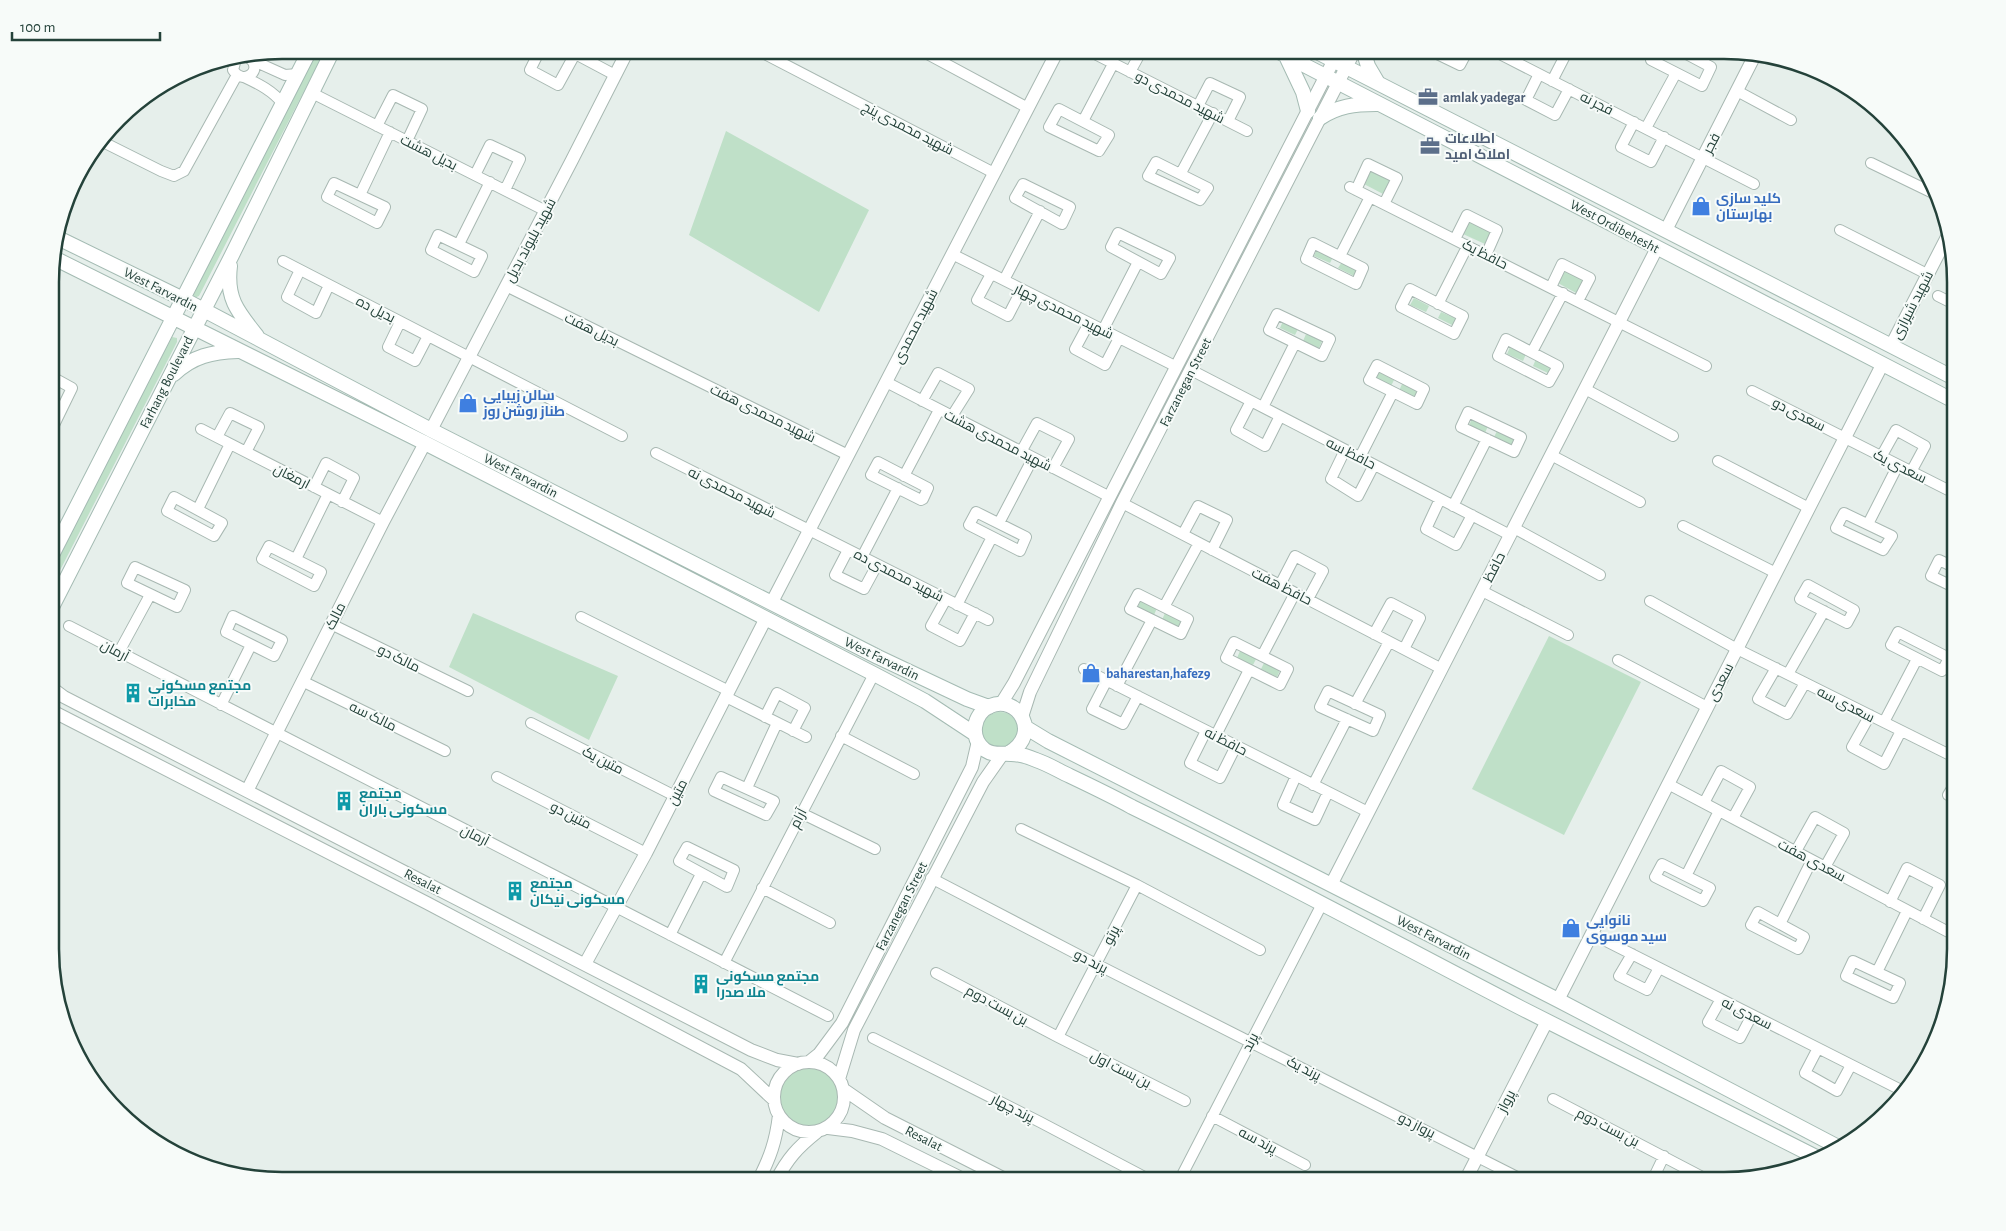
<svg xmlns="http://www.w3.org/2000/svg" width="2006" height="1231" font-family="'Alegreya Sans',Cairo,sans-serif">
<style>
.green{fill:#bfe0c8}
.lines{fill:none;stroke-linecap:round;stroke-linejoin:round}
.minor-casing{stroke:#a8b8b2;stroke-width:12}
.tertiary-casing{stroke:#a8b8b2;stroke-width:14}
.secondary-casing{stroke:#a4bbb3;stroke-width:16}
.minor{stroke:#fff;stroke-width:10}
.tertiary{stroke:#fff;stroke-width:12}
.secondary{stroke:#fff;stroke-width:14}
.labels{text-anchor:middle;stroke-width:4;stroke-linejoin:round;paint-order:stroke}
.street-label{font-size:14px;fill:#24423a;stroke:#f7fbf9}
.service-label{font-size:14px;font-weight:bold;fill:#4e5e75;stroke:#f7fbf9;text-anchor:start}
.shop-label{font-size:14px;font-weight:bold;fill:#366cbe;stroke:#f7fbf9;text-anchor:start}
.culture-label{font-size:14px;font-weight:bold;fill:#0d838f;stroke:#f7fbf9;text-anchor:start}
.rim{fill:none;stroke:#24423a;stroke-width:2.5}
</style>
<rect width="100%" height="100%" fill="#e6efeb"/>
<path class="green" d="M317 50H325L199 296 194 298 193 293Z
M726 131 869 210 819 312 689 235Z
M1370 169 1392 181 1385 195 1362 183Z
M1470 220 1492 231 1485 244 1463 234Z
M1317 249 1333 257 1330 263 1314 256Z
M1342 262 1357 269 1354 276 1338 268Z
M1564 268 1586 279 1578 294 1556 282Z
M1414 298 1429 306 1426 312 1410 305Z
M1441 312 1457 319 1454 326 1438 318Z
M1283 321 1298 329 1295 335 1280 328Z
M1306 334 1322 341 1319 348 1303 341Z
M172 337 177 338V342L52 586V570Z
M1510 347 1526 354 1523 361 1507 354Z
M1536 359 1552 367 1548 373 1533 366Z
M1379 372 1394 380 1391 386 1376 379Z
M1402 384 1418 391 1415 398 1399 391Z
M1472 419 1488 426 1485 433 1469 425Z
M1497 431 1517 440 1514 446 1494 437Z
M1141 600 1157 608 1154 615 1138 607Z
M473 613 618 676 589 740 449 667Z
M1165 613 1181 621 1178 627 1162 620Z
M1549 636 1641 682 1564 835 1472 789Z
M1240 651 1256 659 1253 665 1237 658Z
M1264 663 1280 670 1277 677 1261 669Z
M982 730a18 18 0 1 1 36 0a18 18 0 1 1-36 0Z
M779 1098a30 30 0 1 1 60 0a30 30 0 1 1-60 0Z"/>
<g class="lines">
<defs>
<path id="minor" d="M540 50 530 70 558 85 575 54
M568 50 615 75
M757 50 994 173
M920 50 1028 108
M1087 50 1247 131
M1429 50 1460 65 1468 50
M1492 50 1754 184
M1656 50 1651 60 1702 86 1711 67 1679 50
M236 59 233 70C244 87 265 69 248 57
M254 61 285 75 298 74
M1130 72 1142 50
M1539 74 1526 100 1555 115 1569 89
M244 77C259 84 273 91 283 104
M1552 81 1568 50
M1737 91 1791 120
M312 93 546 211
M1198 106 1210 83 1240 97 1228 121
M1059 109 1109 135 1099 151 1049 127Z
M1083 121 1113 64
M1634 122 1621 147 1651 162 1664 137
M377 126 393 95 422 109 407 141
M1646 128 1676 73
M103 142 161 171 174 176 184 171 237 75
M1156 162 1208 188 1200 200 1148 176Z
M1871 163 1933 193
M1181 173 1213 113
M475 175 490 145 520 159 505 190
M334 183 385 207 377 223 327 197Z
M1023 184 1070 207 1062 224 1015 198Z
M1350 187 1706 366
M1356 190 1368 164 1397 178 1384 204
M360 195 390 132
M1840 230 1927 274
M1118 233 1170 258 1161 274 1111 247Z
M438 235 482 256 474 272 431 250Z
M1455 239 1467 215 1497 230 1486 255
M1313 243 1363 268 1356 284 1306 259Z
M459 244 490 182
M952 254 1177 367
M1340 256 1370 197
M283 261 622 436
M300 270 287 297 316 313 329 285
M991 274 977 300 1008 316 1022 289
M1004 280 1040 211
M506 286 848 455
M1551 287 1562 264 1590 278 1578 301
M1410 289 1463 316 1454 334 1401 307Z
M1938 296 1956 305
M1438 304 1468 245
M1277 314 1330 339 1322 356 1269 330Z
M400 322 388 347 415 361 428 336
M1089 323 1075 349 1105 365 1119 338
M1103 330 1138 262
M1506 339 1558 366 1549 382 1498 356Z
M1532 352 1563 293
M1377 365 1424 389 1417 404 1369 380Z
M1191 370 1510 535
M52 377 72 388 52 429
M886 382 1110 497
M1585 389 1673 436
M1752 391 1956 494
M922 401 938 373 969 389 952 416
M1251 401 1236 430 1265 446 1280 416
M1263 407 1295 343
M1468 412 1521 437 1514 452 1461 427Z
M201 429 383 522
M217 437 230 413 259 427 246 452
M1345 450 1331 479 1358 496 1374 465
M1021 452 1037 423 1069 439 1053 468
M656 453 988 620
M1551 455 1640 502
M1360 457 1393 392
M1881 457 1896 430 1925 446 1911 472
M1718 461 1809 508
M878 462 928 488 923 499 921 500 871 475Z
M904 476 939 410
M314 487 326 463 354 478 342 502
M174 497 222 523 214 536 167 511Z
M1440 499 1426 529 1456 545 1472 515
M1122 503 1442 669
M1453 506 1487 439
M198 509 230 444
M976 512 1026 537 1020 551 969 525Z
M1844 513 1892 536 1883 550 1836 528Z
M999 523 1033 458
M1868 524 1898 465
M1683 526 1776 573
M1514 528 1600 575
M1183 534 1198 506 1227 520 1212 550
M269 546 321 572 314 586 262 559Z
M848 550 835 575 864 589 877 565
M862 557 898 488
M296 559 328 494
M135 567 185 590 177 607 127 583Z
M1956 568 1939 560 1931 576 1956 588
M1280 585 1295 556 1323 571 1308 599
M1808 585 1854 610 1847 623 1800 599Z
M1482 591 1568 635
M1138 594 1188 619 1181 634 1130 609Z
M946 599 931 626 960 641 975 613
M1650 601 1737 649 1956 758
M957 605 992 537
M1164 607 1199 543
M233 616 282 640 274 656 226 632Z
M581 617 729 691
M331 624 468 691
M69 626 828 1016
M1898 632 1949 658 1942 671 1891 645Z
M1374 634 1391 603 1420 618 1404 649
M1234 642 1288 669 1280 685 1226 658Z
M119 652 150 595
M1262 656 1295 593
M1618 660 1707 707
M1776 668 1758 699 1787 714 1805 683
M1084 669 1368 812
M1788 674 1824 611
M1107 680 1092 709 1123 724 1138 696
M302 681 445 751
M1117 686 1152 620
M1328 691 1380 715 1373 731 1320 707Z
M726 697 806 737
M1355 704 1389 642
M221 705 251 645
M1870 715 1852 747 1884 764 1901 731
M765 717 777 693 805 708 793 731
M1884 722 1917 659
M531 723 675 796
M1206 731 1190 763 1220 778 1236 746
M1216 735 1249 670
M841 736 914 774
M1296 776 1283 805 1315 820 1328 792
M497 777 646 853
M721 777 774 801 766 815 714 791Z
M1956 782 1948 795 1956 799
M1668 784 1956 936
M1313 785 1347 719
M747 788 777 723
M1704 803 1721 771 1750 787 1733 818
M801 813 875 849
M1021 829 1137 885 1260 950
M687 847 734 870 727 887 679 861Z
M1796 851 1815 817 1844 833 1825 867
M1662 864 1710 888 1703 901 1655 877Z
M1686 876 1719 811
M931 878 1096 964 1525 1181
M762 888 830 923
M1890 902 1907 868 1940 885 1923 919
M1758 912 1804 937 1798 949 1751 925Z
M1780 924 1812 860
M1592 934 1903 1091
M670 935 701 874
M1632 954 1619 976 1647 990 1659 968
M1853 961 1900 983 1893 998 1846 976Z
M724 963 874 674
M1877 972 1907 911
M936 973 1058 1037 1185 1101
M1721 999 1708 1022 1740 1038 1752 1015
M1943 1026 1944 1022
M1058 1037 1137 885
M873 1038 1040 1122 1152 1181
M1818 1048 1805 1073 1837 1091 1851 1065
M1553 1099 1710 1181
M1212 1116 1305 1165
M1179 1181 1322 904
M1652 1181 1664 1156"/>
<path id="tertiary" d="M1666 230 1755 55
M1891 346 1947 237
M431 430 572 160 628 50
M772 602 1058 50
M52 688 64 697 751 1050 777 1060 798 1064
M1001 704 1014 683 1339 50
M52 713 58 714 427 903 741 1069 774 1100
M1022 717 1030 692 1122 503 1355 50
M247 791 383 522 425 443
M1331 885 1657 248
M585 964 646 853 766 618
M1558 1000 1882 365
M809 1062 819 1054 842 1023 972 767 978 741
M774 1097a35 35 0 1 1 70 0a35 35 0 1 1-70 0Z
M839 1079 854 1030 983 782 1002 755
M843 1089 885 1118 1009 1181
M828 1128 852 1131 882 1139 967 1181
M758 1181C770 1158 776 1141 779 1115
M776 1181C787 1159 798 1147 817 1132
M1465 1181 1547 1021"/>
<path id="secondary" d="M1275 50 1956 402
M1313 50 1956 379
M1363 50 1368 66 1378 83
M1286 56 1303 92 1308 111
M1320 118C1338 106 1355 104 1376 104
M56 237 183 299 431 430 878 657 967 699 989 707
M52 257 425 443 874 674 925 701 975 734
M230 266C226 298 237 311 257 336
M174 374C193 356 212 352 238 351
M52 555 310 50
M52 607 232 255 333 50
M1025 727 1048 741 1558 1000 1842 1149
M1009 753C1042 734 1018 694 990 706 973 714 969 738 985 750 994 756 1001 753 1011 754 1019 754 1029 757 1036 760 1048 764 1059 771 1070 776 1091 786 1112 796 1132 807 1263 871 1392 941 1521 1008 1619 1058 1718 1107 1816 1157"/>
</defs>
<use href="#minor" class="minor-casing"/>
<use href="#tertiary" class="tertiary-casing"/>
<use href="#secondary" class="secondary-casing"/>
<use href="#minor" class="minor"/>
<use href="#tertiary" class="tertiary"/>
<use href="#secondary" class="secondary"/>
</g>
<defs>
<symbol id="office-bare" viewBox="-9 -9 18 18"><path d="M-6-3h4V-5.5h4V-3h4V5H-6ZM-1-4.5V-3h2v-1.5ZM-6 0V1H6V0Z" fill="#5c6f8a" stroke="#f7fbf9" stroke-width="2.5" paint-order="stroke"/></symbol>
<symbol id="shop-bare" viewBox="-9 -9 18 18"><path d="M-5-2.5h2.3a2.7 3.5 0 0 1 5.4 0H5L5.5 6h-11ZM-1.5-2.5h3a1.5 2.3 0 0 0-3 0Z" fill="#3f7fe0" stroke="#f7fbf9" stroke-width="2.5" paint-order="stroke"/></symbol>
<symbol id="building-bare" viewBox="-9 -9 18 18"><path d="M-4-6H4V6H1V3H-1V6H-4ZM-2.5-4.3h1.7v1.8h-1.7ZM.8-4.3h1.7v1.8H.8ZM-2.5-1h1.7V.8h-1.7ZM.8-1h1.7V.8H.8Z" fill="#0f9aa8" stroke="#f7fbf9" stroke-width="2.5" paint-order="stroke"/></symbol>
</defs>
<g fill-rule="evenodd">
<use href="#office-bare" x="1414" y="83" width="28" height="28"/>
<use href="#office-bare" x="1416" y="132" width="28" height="28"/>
<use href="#shop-bare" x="1687" y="192" width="28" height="28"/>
<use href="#shop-bare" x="454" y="389" width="28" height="28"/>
<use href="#shop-bare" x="1077" y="659" width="28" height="28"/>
<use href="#building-bare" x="119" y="679" width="28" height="28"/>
<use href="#building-bare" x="330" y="787" width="28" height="28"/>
<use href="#building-bare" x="501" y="877" width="28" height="28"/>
<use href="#shop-bare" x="1557" y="914" width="28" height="28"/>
<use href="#building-bare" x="687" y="970" width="28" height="28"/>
</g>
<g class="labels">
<g class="street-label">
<text transform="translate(1180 97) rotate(27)" y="5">شهید محمدی دو</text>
<text transform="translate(1597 103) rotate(27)" y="5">فجر نه</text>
<text transform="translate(908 128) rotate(27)" y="5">شهید محمدی پنج</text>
<text transform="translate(1711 143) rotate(-63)" y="5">فجر</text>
<text transform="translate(429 152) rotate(27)" y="5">بدیل هشت</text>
<text transform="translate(1615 226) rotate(28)" y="5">West Ordibehesht</text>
<text transform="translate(530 240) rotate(-62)" y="5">شهید بلیوند بدیل</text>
<text transform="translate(1485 254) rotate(27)" y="5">حافظ یک</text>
<text transform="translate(161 289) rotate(27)" y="5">West Farvardin</text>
<text transform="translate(1912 305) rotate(-63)" y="5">شهید شیرازی</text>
<text transform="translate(376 309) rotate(27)" y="5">بدیل ده</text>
<text transform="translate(1064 311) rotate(26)" y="5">شهید محمدی چهار</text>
<text transform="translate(915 326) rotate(-63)" y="5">شهید محمدی</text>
<text transform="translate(592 329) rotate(26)" y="5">بدیل هفت</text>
<text transform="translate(166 382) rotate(-63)" y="5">Farhang Boulevard</text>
<text transform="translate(1185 382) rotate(-63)" y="5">Farzanegan Street</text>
<text transform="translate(763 413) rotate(26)" y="5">شهید محمدی هفت</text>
<text transform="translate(1799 414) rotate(27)" y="5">سعدی دو</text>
<text transform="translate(998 440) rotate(27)" y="5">شهید محمدی هشت</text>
<text transform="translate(1351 453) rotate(27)" y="5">حافظ سه</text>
<text transform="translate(1900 466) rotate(27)" y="5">سعدی یک</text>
<text transform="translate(521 475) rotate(27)" y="5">West Farvardin</text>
<text transform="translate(292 476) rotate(27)" y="5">ارمغان</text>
<text transform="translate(732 492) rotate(27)" y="5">شهید محمدی نه</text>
<text transform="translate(1494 567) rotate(-63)" y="5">حافظ</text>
<text transform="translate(899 575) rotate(27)" y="5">شهید محمدی ده</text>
<text transform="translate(1282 586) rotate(27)" y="5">حافظ هفت</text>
<text transform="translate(335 616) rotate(-63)" y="5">مالک</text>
<text transform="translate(115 650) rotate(28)" y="5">آرمان</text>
<text transform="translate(399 658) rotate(26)" y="5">مالک دو</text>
<text transform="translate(882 658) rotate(26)" y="5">West Farvardin</text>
<text transform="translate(1720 682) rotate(-63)" y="5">سعدی</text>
<text transform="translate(1846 704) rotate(27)" y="5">سعدی سه</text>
<text transform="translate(373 716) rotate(26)" y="5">مالک سه</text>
<text transform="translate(1226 741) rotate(27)" y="5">حافظ نه</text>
<text transform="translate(603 760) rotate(27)" y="5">متین یک</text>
<text transform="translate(677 792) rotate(-63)" y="5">متین</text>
<text transform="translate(571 815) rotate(27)" y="5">متین دو</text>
<text transform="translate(798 818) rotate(-62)" y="5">آرام</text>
<text transform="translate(475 835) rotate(27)" y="5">آرمان</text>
<text transform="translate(1812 860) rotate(28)" y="5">سعدی هفت</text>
<text transform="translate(423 881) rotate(27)" y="5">Resalat</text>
<text transform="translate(901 906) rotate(-63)" y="5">Farzanegan Street</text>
<text transform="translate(1111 935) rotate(-63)" y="5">پرتو</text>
<text transform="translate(1434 937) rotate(27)" y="5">West Farvardin</text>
<text transform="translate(1091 961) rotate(27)" y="5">پرند دو</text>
<text transform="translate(997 1005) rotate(28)" y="5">بن بست دوم</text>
<text transform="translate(1747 1013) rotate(27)" y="5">سعدی نه</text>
<text transform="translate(1250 1042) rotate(-63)" y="5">پرند</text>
<text transform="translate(1304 1068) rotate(27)" y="5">پرند یک</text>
<text transform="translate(1121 1069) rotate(27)" y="5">بن بست اول</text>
<text transform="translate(1506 1101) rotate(-63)" y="5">پرواز</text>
<text transform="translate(1013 1108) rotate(27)" y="5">پرند چهار</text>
<text transform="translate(1417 1125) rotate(27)" y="5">پرواز دو</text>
<text transform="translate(1608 1127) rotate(27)" y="5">بن بست دوم</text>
<text transform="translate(924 1138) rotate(27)" y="5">Resalat</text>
<text transform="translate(1258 1140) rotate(28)" y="5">پرند سه</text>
</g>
<g class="service-label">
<text x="1443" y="102">amlak yadegar</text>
<text x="1445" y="143">اطلاعات<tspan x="1445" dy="16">املاک امید</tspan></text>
</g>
<g class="shop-label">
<text x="1716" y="203">کلید سازی<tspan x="1716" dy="16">بهارستان</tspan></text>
<text x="483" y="400">سالن زیبایی<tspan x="483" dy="16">طناز روشن روز</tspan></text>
<text x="1106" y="678">baharestan,hafez9</text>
<text x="1586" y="925">نانوایی<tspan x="1586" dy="16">سید موسوی</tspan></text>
</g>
<g class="culture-label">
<text x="148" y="690">مجتمع مسکونی<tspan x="148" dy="16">مخابرات</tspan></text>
<text x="359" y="798">مجتمع<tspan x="359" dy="16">مسکونی باران</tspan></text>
<text x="530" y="888">مجتمع<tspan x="530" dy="16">مسکونی نیکان</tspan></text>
<text x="716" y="981">مجتمع مسکونی<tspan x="716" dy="16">ملا صدرا</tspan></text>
</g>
</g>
<path d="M0 0H2006V1231H0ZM282 59H1724A223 223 0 0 1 1947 282V949A223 223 0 0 1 1724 1172H282A223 223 0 0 1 59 949V282A223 223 0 0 1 282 59Z" fill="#f7fbf9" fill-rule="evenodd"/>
<path class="rim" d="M282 59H1724A223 223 0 0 1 1947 282V949A223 223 0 0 1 1724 1172H282A223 223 0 0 1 59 949V282A223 223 0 0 1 282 59Z"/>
<path d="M12 32v8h148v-8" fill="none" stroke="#24423a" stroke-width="2.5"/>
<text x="20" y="32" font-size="15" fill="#24423a" stroke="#f7fbf9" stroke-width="4" paint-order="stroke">100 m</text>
</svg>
